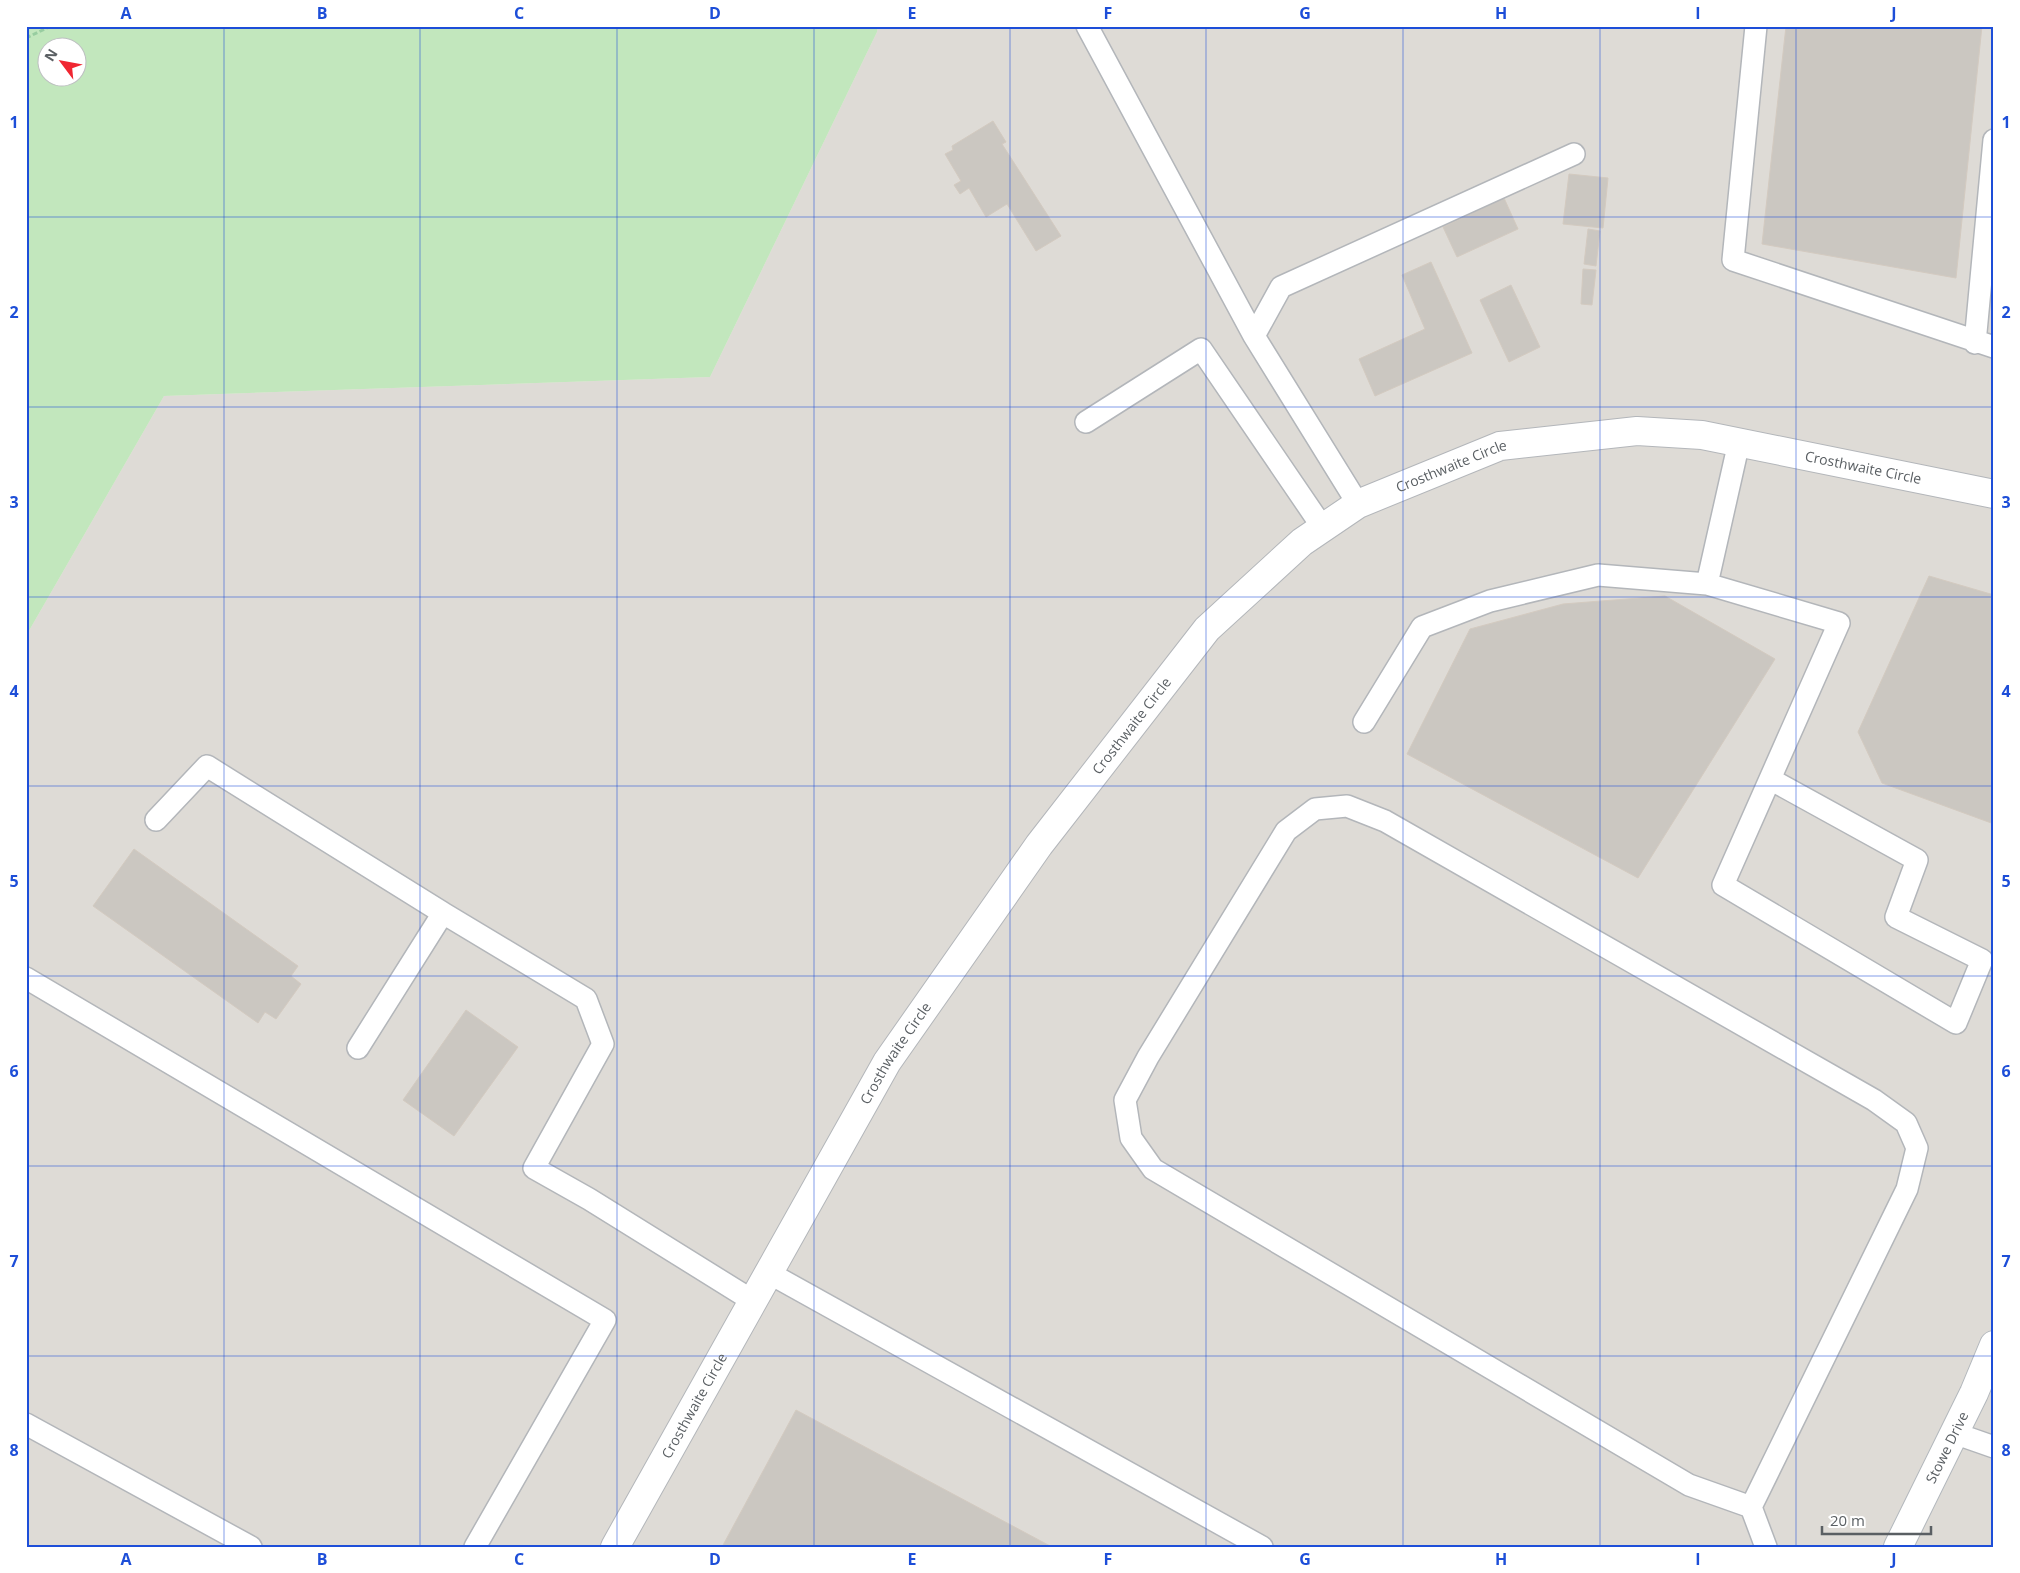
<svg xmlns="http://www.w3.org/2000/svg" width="2020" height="1573" font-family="'Open Sans',sans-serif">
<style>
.industrial{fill:#dedbd6}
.green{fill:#c2e7bd;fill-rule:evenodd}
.building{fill:#cbc7c1;stroke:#d3cac0}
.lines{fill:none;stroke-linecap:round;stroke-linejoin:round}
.service-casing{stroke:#b3b6ba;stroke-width:24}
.tertiary-casing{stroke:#b3b6ba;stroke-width:30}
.secondary-casing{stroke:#b3b8bd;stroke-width:30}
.path{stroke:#98cda0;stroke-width:3;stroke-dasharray:5 2.5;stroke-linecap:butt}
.service{stroke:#fff;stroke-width:21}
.tertiary{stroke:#fff;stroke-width:28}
.secondary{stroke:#fff;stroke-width:28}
.grid{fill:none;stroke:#1d4ed8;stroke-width:1;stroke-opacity:0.55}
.labels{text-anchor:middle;stroke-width:5;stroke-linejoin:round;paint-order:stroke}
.street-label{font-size:14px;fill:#5a5f63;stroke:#fff}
.neatline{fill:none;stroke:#1d4ed8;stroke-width:2}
.grid-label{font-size:16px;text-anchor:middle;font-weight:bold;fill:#1d4ed8}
</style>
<rect width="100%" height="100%" fill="#eeeae2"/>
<path class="industrial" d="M878 26H1994V1547H26V636L164 396 710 377 877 32Z"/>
<path class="green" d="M26 26H878L877 32 710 377 164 396 26 636ZM48 48H78V78H48Z"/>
<path class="building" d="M1786 26H1982L1956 278 1762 244Z
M993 121 1006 142 1002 144 1061 236 1036 251 1007 204 986 217 969 188 960 194 954 185 961 181 945 154 953 150 952 146Z
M1569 174 1608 178 1603 228 1563 224Z
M1504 198 1518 229 1457 257 1443 227Z
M1588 229 1600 231 1596 266 1584 264Z
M1431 262 1472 353 1375 396 1359 359 1425 329 1402 275Z
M1583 269 1596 270 1592 305 1581 304Z
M1511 285 1540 347 1509 362 1480 300Z
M1929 576 1994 595V824L1882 783 1858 732Z
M1665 596 1775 659 1638 878 1407 754 1470 629 1563 604Z
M134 849 298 966 291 976 301 984 276 1019 265 1012 258 1023 93 906Z
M466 1010 518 1047 454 1136 403 1100Z
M796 1410 1052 1547H722Z"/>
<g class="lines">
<defs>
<path id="service" d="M1087 26 1254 336
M1756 26 1733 260 1994 347
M1975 343 1994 140
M1086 422 1201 349 1323 528
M1358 504 1254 336 1281 287 1574 154
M1707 584 1839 623 1723 885 1956 1023 1982 960 1896 917 1917 860 1770 779
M1364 722 1422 627 1490 601 1598 575 1707 584 1739 442
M156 820 207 766 443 913
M26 978 605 1320 475 1547
M358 1048 443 913 586 999 603 1044 534 1168 589 1199 753 1301
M769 1273 1262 1547
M26 1424 251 1547
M1954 1433 1994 1447
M1751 1507 1689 1485 1153 1169 1131 1138 1125 1100 1148 1057 1286 831 1315 809 1347 806 1385 821 1874 1100 1906 1123 1917 1148 1907 1189 1751 1507 1766 1547"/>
<g id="tertiary">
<path id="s1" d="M615 1547 887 1062 1039 845 1207 629 1302 542 1358 504 1500 446 1637 431 1702 435 1994 494"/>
</g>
<g id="secondary">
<path id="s2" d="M1898 1547 1974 1393 1994 1345"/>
</g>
</defs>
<use href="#service" class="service-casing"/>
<use href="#tertiary" class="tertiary-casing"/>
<use href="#secondary" class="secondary-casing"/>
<path class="path" d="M26 38 51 26"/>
<use href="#service" class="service"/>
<use href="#tertiary" class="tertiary"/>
<use href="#secondary" class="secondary"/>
</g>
<path class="grid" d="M224 26V1547M420 26V1547M617 26V1547M814 26V1547M1010 26V1547M1206 26V1547M1403 26V1547M1600 26V1547M1796 26V1547M26 217H1994M26 407H1994M26 597H1994M26 786H1994M26 976H1994M26 1166H1994M26 1356H1994"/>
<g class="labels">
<g class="street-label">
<text dy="5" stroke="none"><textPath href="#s1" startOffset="1392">Crosthwaite Circle</textPath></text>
<text dy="5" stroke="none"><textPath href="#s1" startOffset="1812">Crosthwaite Circle</textPath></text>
<text dy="5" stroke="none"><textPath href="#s1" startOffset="972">Crosthwaite Circle</textPath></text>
<text dy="5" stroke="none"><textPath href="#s1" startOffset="568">Crosthwaite Circle</textPath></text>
<text dy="5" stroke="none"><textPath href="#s1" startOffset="162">Crosthwaite Circle</textPath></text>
<text dy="5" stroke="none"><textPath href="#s2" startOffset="111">Stowe Drive</textPath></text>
</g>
</g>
<rect width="2020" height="1573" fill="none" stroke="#ffffff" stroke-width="55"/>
<g transform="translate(62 62) rotate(302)"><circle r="24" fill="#ffffff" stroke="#bdbfc1"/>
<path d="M0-4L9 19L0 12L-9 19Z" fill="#f02631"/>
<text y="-8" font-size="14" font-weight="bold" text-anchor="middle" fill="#5a5f63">N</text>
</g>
<path d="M1822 1526v8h109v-8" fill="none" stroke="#5a5f63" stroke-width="2.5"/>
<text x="1830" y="1526" font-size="15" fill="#5a5f63" stroke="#ffffff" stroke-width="4" paint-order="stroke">20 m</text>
<rect x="28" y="28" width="1964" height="1518" class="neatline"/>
<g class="grid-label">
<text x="126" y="19">A</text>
<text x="322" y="19">B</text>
<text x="519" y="19">C</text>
<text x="715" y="19">D</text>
<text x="912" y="19">E</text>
<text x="1108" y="19">F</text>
<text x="1305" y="19">G</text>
<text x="1501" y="19">H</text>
<text x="1698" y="19">I</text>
<text x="1894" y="19">J</text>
<text x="14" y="128">1</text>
<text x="2006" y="128">1</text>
<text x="14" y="318">2</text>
<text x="2006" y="318">2</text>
<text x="14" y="508">3</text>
<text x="2006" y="508">3</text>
<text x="14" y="697">4</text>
<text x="2006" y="697">4</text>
<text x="14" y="887">5</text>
<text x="2006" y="887">5</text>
<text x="14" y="1077">6</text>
<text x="2006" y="1077">6</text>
<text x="14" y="1267">7</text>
<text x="2006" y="1267">7</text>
<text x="14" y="1456">8</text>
<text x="2006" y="1456">8</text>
<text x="126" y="1565">A</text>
<text x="322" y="1565">B</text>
<text x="519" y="1565">C</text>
<text x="715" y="1565">D</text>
<text x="912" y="1565">E</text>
<text x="1108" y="1565">F</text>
<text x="1305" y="1565">G</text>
<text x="1501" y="1565">H</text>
<text x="1698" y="1565">I</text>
<text x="1894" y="1565">J</text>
</g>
</svg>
